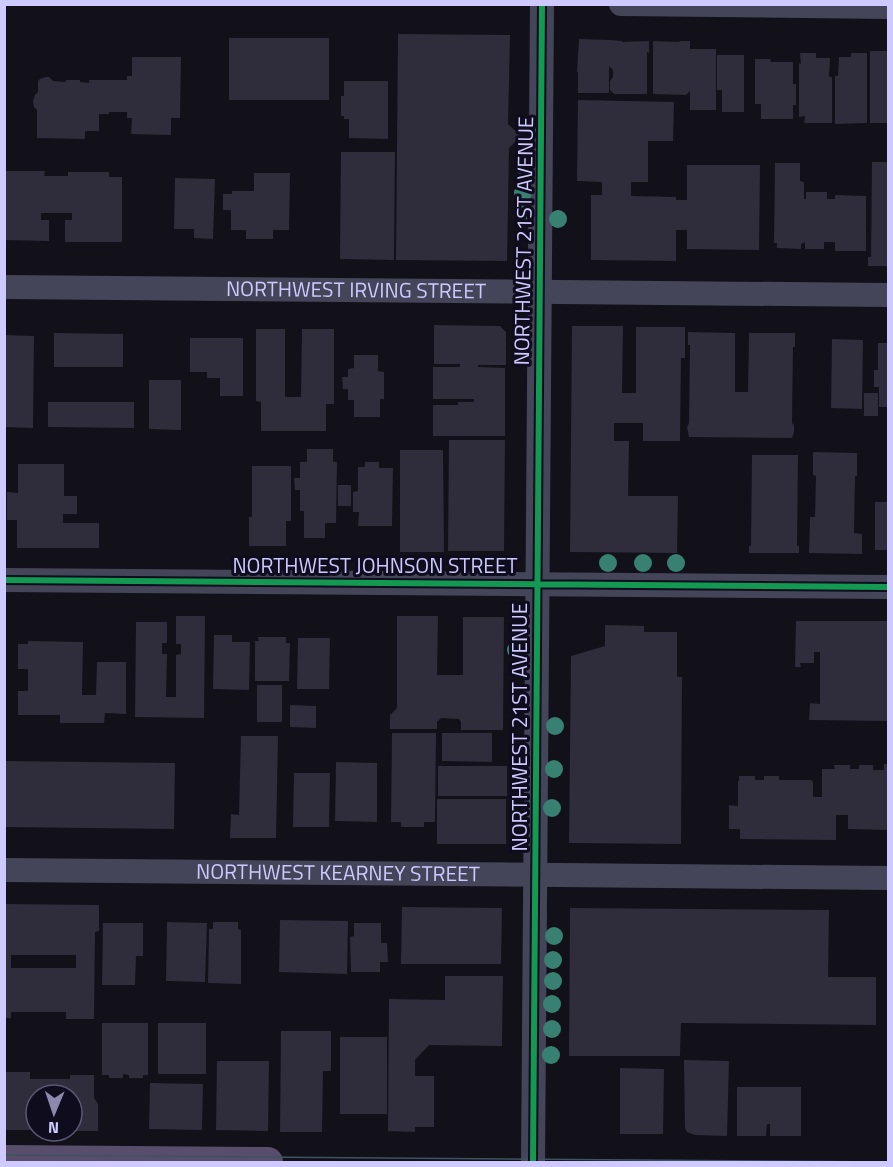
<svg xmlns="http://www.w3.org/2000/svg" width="893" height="1167" font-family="'Titillium Web',sans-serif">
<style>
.building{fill:#2f2c3c;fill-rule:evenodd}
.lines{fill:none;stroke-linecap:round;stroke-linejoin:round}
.minor{stroke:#45455a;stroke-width:24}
.major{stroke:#594d6c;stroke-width:30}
.tram{stroke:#3e5362;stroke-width:1.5}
.cycleway-casing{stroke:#0f0c1d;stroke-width:10}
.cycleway{stroke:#139951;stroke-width:6}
.tree{fill:#388071}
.labels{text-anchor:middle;stroke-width:6;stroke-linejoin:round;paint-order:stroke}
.street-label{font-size:21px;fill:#cec9fe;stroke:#0f0c1d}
</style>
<rect width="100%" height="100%" fill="#121019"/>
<path class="building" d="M398 34 510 35 508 124 521 136 509 148 507 261 396 260Z
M229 38H329V100H229Z
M579 39 610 40 622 41V42L649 41V53L647 52V94H614L610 90V81L613 77V70L609 66V93H578V72H577Z
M653 41 679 42 680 41H690V49H716V110H690V91L686 95 653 94Z
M870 51H888V123H870Z
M800 53H816V58H830L829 77H832V123H804L805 116 799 117V63L801 64Z
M851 53H867V123L835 124V76H838L839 57H851Z
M717 55H744V112H722V90H717Z
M132 57H181L180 118H171V135L131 134 132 118H127V112H109V114H99V131H85V139L37 138V110L34 107 33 101 35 95 38 92V81L40 79 46 77H49L53 81 66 82V80H80V82L89 83V80H127V76H132Z
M755 59H770L771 62H793V84H796V105H793V119H761V104H755Z
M344 81H388V139L349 138V119H344V116H341V96H344Z
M578 100 674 102 673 141H648V182H631V196L676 197V200H687V165H760L759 250 687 249V230H676V261L591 260V195H602V182L577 181Z
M341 152H395L394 260 340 259Z
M872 162H888V266H868V257H871Z
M775 163H800V181L804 182V199H806V192H827V199H835V195L866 196V251H835V242H824V249H805V242L801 244V249L777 248V243H774Z
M6 171H45L44 176H68V172H109V177H122V242H65V220H72V213H41V220H49V241L4 240V175H6Z
M254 173H290L289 230H273V239H246V230H231V210H223V194H232V191H254Z
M175 178 215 179 213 239 194 238V229H174Z
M434 325 500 326 506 332V365H478V367L505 368V436H433V405H458V402H474V399H433V367H460V364H434Z
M572 326H623L622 393H636V327H685V358H681L680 441H643V423H614V441H629L628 496H678L677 553 570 552Z
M256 329H285V397H301L302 329H334V404H326V431H261V402L256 401Z
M688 332 735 333V392H748L749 333H795V347H793L792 423 794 425V432L792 438 689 437 687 427 689 423 690 345H688Z
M54 333 123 334V367H54Z
M4 335 34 336 33 428 4 427Z
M190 338H243V396H220V378H207V372H190Z
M832 339 863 340 862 409 831 408Z
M878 343H888V407H879V387H874V370H878Z
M354 355H378V371L384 372V399H380V417H354V400H348V389H343L342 377H348V369L354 368Z
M149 380H181V430L149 429Z
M864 393H878V416H864Z
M48 402H134V428L48 427Z
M449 440H505L504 551H448Z
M307 449H333V462H337L336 523H325V538H304V511H300V490H295L294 478H300V462H307Z
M400 450H443L444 552H400Z
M813 452 857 453V476H855L854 533 862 534V554L809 553 810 517H815L816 476 813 475Z
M752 455H798L797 546H799V553H749V546H751Z
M365 462H379V468H393L392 526H358L359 512H353V492L358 491V467H365Z
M18 464H64V496H77V514H63V523H99V548H17V520H7V492L18 493Z
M252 466H291V521H286V546H249V517H252Z
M338 485H351V506H338Z
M875 502H888V550H875Z
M176 616H205L204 718 135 717 136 622H167V643H162V654H167L166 697H176V655L181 654V644H176Z
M397 616H438L437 675H463V617H504L503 730H461V722L459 719 441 718 437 722V729H390V715L397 708Z
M796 621H888V721L809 720 810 703 820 704V652H814V663H800L801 667H795Z
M605 625 644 626V632H677V677H682L681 844 569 843 571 656 605 646Z
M214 635H232V642H250L249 690 213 689Z
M258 637H286V643H290L289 681H255V641H259Z
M298 638H330L329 689H297Z
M28 641 83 642 82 695H96L97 662H126V714L105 713 104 723H60V715H18V691H28V669H18V644H28Z
M257 685H282V722H257Z
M290 705 316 706V728L290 727Z
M392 733H436L435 822H424V827H401V822H391Z
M442 733H492V762L442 761Z
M241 736H278L276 838H230L231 814 239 815Z
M4 761 175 763 174 829 4 827Z
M336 762 377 763V822L335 821Z
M884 764H888V830L848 829V815H836V840L740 839V829H729V805L738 806V781H739V776H755V780H764V776H779V780H812L811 782 813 781V797H822V769H835L834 765H850V769H859V765H873V770H884Z
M438 766H507V796H438Z
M294 773H330L329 827H293Z
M437 799H506V844H437Z
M4 904 99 905V931L95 932 94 1019H66V1012H11V1018H4ZM11 955H76V968H11Z
M402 907 502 908 501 964H401Z
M570 908 829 910 828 977H876V1025L681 1023 680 1056H569Z
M280 920 348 921 347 974 279 972Z
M167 922 207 923 205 982 166 981Z
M213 922H238V929L241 930V984L208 983 209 929H213Z
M103 923H143V956H136L135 985H102Z
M354 923H381V943H387L388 962H380V972H351L350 937 354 936Z
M445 976H503L502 1046 429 1045 415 1060V1076H434V1127H415V1132L388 1131 389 999 445 1000Z
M102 1023H148V1075H143V1078H129V1075L123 1074V1078H109V1075H102Z
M158 1023H206V1074H158Z
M281 1031H331V1071H323L322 1132H280Z
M340 1037H387V1114H340Z
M684 1060 729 1061 727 1136 695 1135 687 1132 685 1128Z
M217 1061H269L268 1131 216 1130Z
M620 1068 664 1069 663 1134H620Z
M4 1072H30V1079H70V1075H94V1098L98 1104V1131H72V1095H36V1130H4Z
M150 1083 203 1084 202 1130 149 1129Z
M737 1087H801V1136H770V1124H767L766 1136H737Z"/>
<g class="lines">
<g class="minor">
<path d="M621 4 888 7"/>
<path id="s1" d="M4 287 888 295"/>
<path d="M4 580 888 587"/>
<path id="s2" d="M4 870 888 878"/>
<path d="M533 1162 542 4"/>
</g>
<path class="major" d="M4 1160 268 1162"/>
<path class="tram" d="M4 1155 888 1162"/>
<defs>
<path id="cycleway" d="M4 580 888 587
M533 1162 542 4"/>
</defs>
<use href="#cycleway" class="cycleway-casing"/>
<use href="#cycleway" class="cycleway"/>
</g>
<g class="tree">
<circle cx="524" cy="166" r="9"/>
<circle cx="523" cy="193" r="9"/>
<circle cx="523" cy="213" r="9"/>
<circle cx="558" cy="219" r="9"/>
<circle cx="608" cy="563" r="9"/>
<circle cx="643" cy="563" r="9"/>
<circle cx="676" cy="563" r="9"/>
<circle cx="516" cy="650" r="9"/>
<circle cx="555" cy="726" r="9"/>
<circle cx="554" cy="769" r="9"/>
<circle cx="552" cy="808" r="9"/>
<circle cx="554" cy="936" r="9"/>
<circle cx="553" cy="960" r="9"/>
<circle cx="553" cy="981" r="9"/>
<circle cx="552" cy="1004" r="9"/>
<circle cx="552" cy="1029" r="9"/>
<circle cx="551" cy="1055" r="9"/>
</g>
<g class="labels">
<g class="street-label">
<text transform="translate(524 241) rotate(-89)" y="7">NORTHWEST 21ST AVENUE</text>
<text dy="7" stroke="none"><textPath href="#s1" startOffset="352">NORTHWEST IRVING STREET</textPath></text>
<text x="375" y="573">NORTHWEST JOHNSON STREET</text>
<text transform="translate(520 727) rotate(-90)" y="7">NORTHWEST 21ST AVENUE</text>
<text dy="7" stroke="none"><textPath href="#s2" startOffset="334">NORTHWEST KEARNEY STREET</textPath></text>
</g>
</g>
<rect width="893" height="1167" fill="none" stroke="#cec9fe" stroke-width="12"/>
<g transform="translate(54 1113) rotate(182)"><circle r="28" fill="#0f0c1d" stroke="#5b5877" stroke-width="1.5"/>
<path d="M0-4.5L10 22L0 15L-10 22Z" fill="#8c88ae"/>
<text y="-9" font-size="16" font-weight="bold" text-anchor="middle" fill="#cec9fe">N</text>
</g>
</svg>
